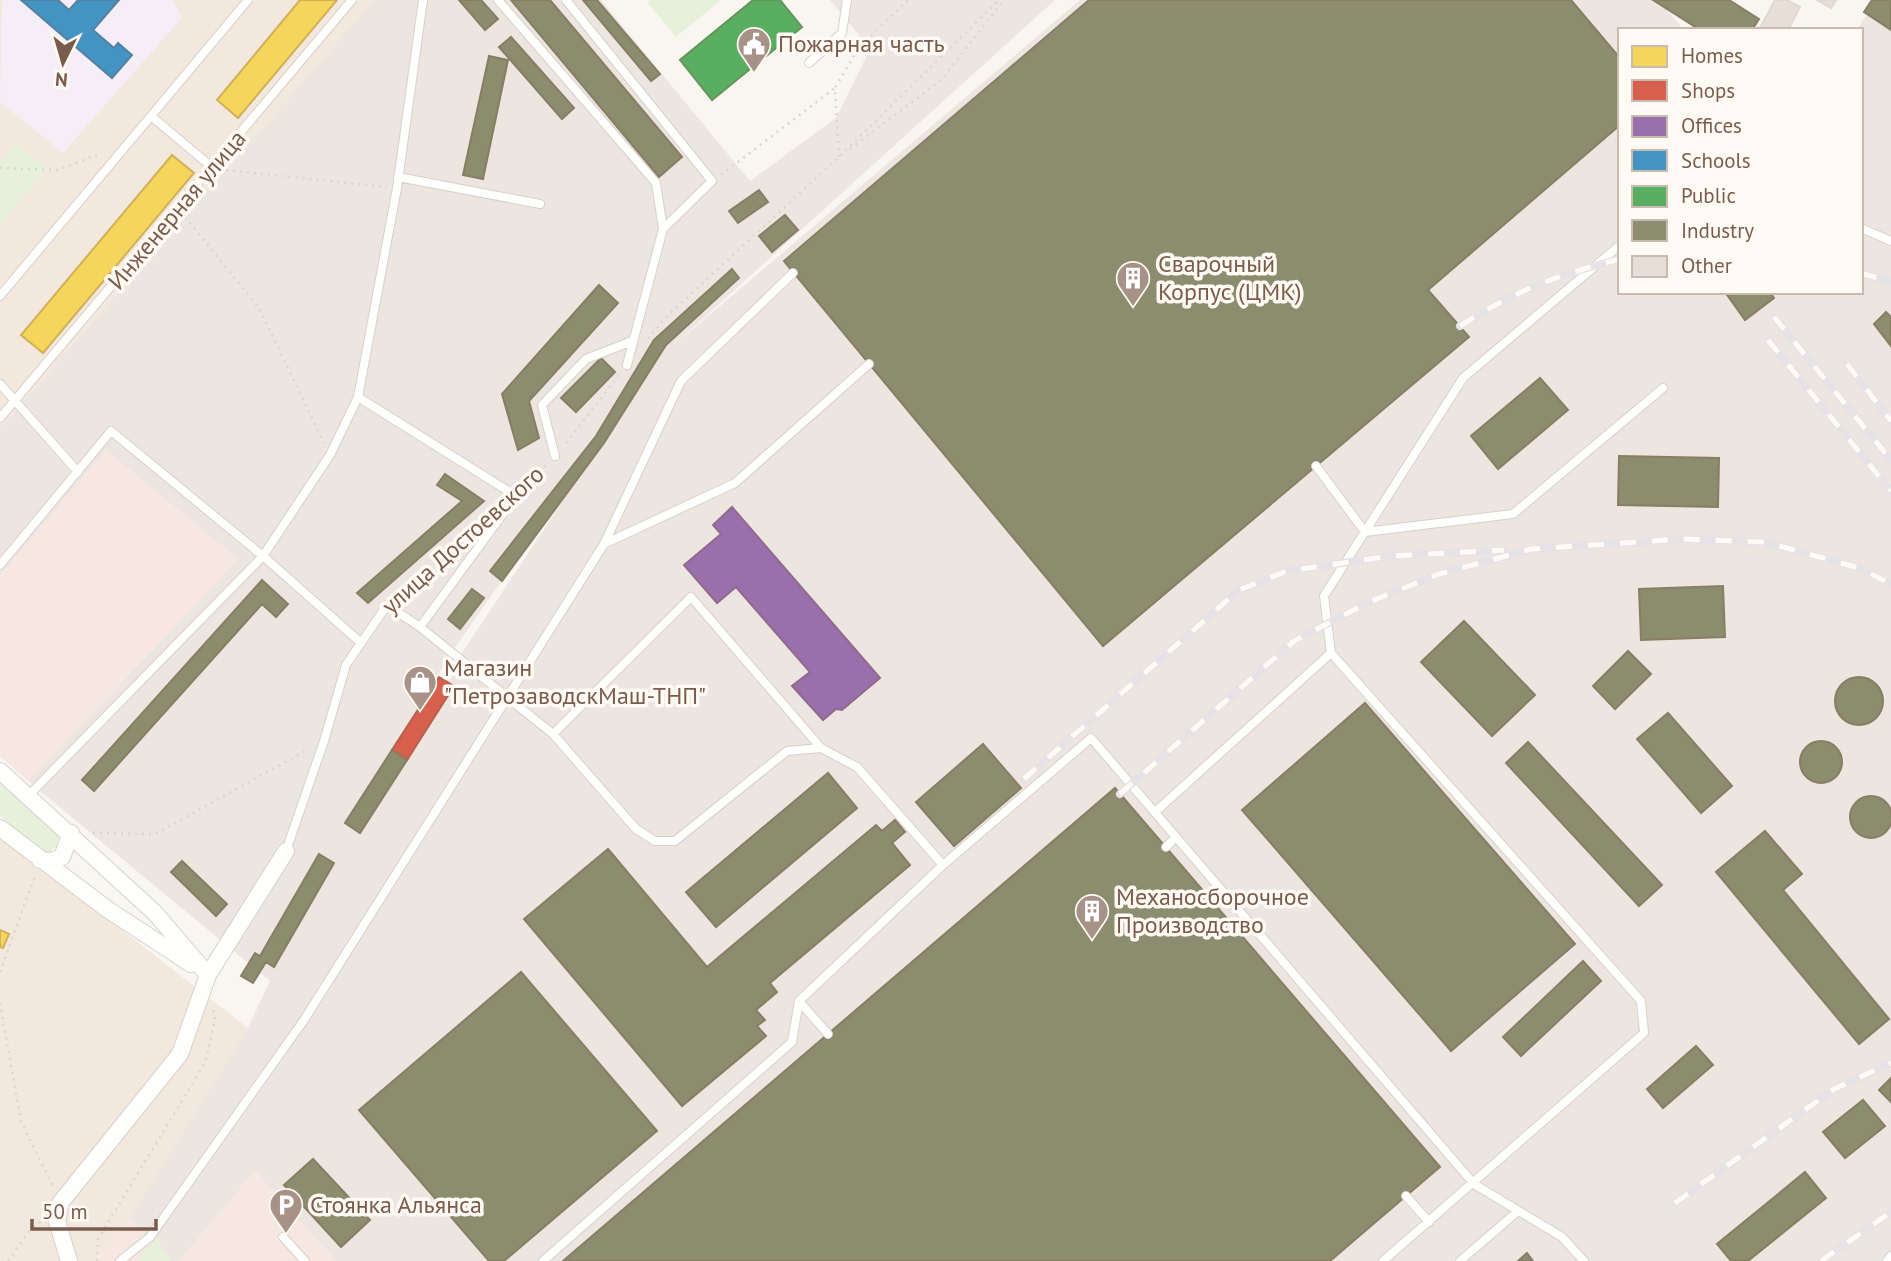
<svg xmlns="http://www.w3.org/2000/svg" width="1891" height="1261" font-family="'PT Sans',sans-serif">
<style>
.residential{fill:#f2e8de}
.commercial{fill:#f6e8e1}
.industrial{fill:#ede5e0;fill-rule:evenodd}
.education{fill:#f6eef6}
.green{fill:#e7f0db}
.homes{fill:#f6d55c;stroke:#d1b158;stroke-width:2}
.shops{fill:#d6604d;stroke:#ba5f4d;stroke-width:2}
.offices{fill:#9970ab;stroke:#906a8f;stroke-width:2}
.schools{fill:#4393c3;stroke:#5482a0;stroke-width:2}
.public{fill:#5aae61;stroke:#64955b;stroke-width:2}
.industry{fill:#8c8c6e;stroke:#877e64;stroke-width:2}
.building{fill:#e6ded7;stroke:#e2d8d2;stroke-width:2}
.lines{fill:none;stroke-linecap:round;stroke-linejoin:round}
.service-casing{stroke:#d7d1cb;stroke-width:10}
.minor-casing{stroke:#d7d1cb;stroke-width:18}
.path{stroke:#dcd5d0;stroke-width:2.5;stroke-dasharray:2 5;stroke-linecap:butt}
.service{stroke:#fefefd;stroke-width:8}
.minor{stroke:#fefefd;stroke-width:16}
.rail-casing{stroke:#e6e3e7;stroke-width:8}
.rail{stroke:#fffaf3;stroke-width:5;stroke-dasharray:16;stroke-linecap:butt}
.labels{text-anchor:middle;stroke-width:7;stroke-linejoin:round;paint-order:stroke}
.poi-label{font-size:24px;fill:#7a5c4d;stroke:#fffaf3;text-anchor:start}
.street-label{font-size:24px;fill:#7a5c4d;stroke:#fffaf3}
</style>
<rect width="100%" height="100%" fill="#f9f5f0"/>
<path class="residential" d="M0 0H374L0 428Z
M0 835 248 1028 129 1218 94 1261H0Z"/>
<path class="commercial" d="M106 449 238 559 28 781 0 756V576Z
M255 1171 336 1261H179Z
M129 1218 170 1261H94Z"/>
<path class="industrial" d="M374 0H601L750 181 836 118 870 49 830 0H1055L674 345 1080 0H1658L1684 30H1620V292H1861V30H1857L1876 0H1891V1261H336L255 1171 179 1261H170L129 1218 248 1028 270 981 28 781 238 559 106 450 0 576V428ZM656 360 350 822 349 821 454 649Z"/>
<path class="education" d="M2 0H173L182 18 63 153 0 102Z"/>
<path class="green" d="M650 0H721L676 37 647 2Z
M16 143 47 168 0 226V162Z
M0 784 59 834 57 845 49 853 39 849 0 816Z
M156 1237 171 1261H137Z"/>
<path class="homes" d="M300 0H337L238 118 217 100Z
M172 155 194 173 43 353 21 335Z
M0 930 9 934 3 948 0 947Z"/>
<path class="shops" d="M439 677 454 686 407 760 392 750Z"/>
<path class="offices" d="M732 507 880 678 842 710 836 709 823 720 792 686 810 672 736 587 717 603 684 565 721 534 713 525Z"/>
<path class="schools" d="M21 0H58L69 10 78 0H119L93 30 114 48 118 43 132 55 112 78Z"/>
<path class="public" d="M753 0H780L802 27 712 100 680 60Z"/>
<path class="industry" d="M459 0H481L498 19 485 30Z
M511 0H550L682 157 659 177Z
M583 0H597L660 74 651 81Z
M1089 0H1571L1620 58V125L1428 290 1469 337 1103 646 784 261Z
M1653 0H1729L1759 19 1752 30H1700Z
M1872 0H1891V30L1864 12Z
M511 37 574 108 562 119 499 47Z
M489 56 508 60 483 179 463 175Z
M759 190 768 202 738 223 729 211Z
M785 215 798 230 772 252 759 236Z
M732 269 739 278 666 345 604 443 502 581 490 571 596 436 654 340Z
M599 285 618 303 529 401 539 438 518 450 502 394Z
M1725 292H1770L1774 298 1745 320Z
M1886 312 1891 317V346L1874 324Z
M601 358 615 372 576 412 561 398Z
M1540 378 1568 410 1498 469 1471 436Z
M1619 456 1719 458 1718 507 1618 505Z
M445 474 484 501 368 603 357 593 462 501 437 485Z
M262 580 288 604 276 617 262 604 94 791 82 780Z
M1723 586 1725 637 1641 640 1639 589Z
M472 589 484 598 460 629 448 619Z
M1464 621 1535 695 1492 736 1421 662Z
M1628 651 1651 674 1615 709 1593 686Z
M1835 701a24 24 0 1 1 48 0a24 24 0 1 1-48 0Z
M1365 703 1575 944 1451 1051 1242 810Z
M1668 713 1732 786 1701 813 1637 739Z
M1800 762a21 21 0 1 1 42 0a21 21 0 1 1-42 0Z
M1528 742 1662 885 1639 906 1506 763Z
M983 744 1021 788 954 846 916 802Z
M392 750 407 760 360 833 345 823Z
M828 773 857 808 716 927 686 892Z
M1115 788 1440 1167 1330 1261H563Z
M1850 817a21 21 0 1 1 42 0a21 21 0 1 1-42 0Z
M895 820 905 832 892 843 910 865 770 983 777 992 756 1010 765 1020 757 1026 766 1036 682 1106 524 919 608 849 707 967 876 825 882 831Z
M1765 831 1802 874 1783 890 1889 1019 1859 1044 1716 872Z
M319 854 334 863 274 967 266 962 253 983 241 976 255 953 260 956Z
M182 861 227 904 216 916 171 872Z
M1583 961 1601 981 1521 1056 1503 1037Z
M521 972 657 1131 504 1261H489L359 1110Z
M1696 1046 1713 1065 1663 1108 1647 1089Z
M1891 1078V1102L1879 1090Z
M1863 1100 1885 1126 1845 1158 1823 1132Z
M313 1159 370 1220 341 1247 284 1185Z
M1805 1172 1826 1198 1748 1261H1731L1717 1244Z
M1527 1253 1533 1261H1518Z"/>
<path class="building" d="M1775 0H1787L1800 7 1788 30H1759Z
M1817 0H1836L1831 8Z"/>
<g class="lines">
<defs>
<path id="service" d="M498 0 656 183 663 229 627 365
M566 0 712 181 663 229
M809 63 842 33 847 0
M151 116 248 0
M398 177 540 204
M1861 228 1891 241
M0 296 151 116 213 168
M0 384 78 472
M0 418 352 0
M555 456 542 405 586 359 632 341
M1316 466 1365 532 1513 514 1663 388
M604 544 681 381 793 273
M0 565 111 431 263 556 360 642
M420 627 553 734 636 829 655 841H675L787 751 821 748 857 767 943 865
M1331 653 1641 1001 1644 1033 1383 1261
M553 734 691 597 821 748
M29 795 263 556 330 455 358 397 397 188 423 0
M1155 812 1331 653 1324 596 1463 378 1620 245
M1166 847 1176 837
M286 851 324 741 346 665 387 605 420 627 516 496 358 397
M799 1001 828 1034
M1406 1196 1429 1222
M283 1237 305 1261
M120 1261 150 1237 304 1020 604 544 735 483 869 364
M543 1261 792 1042 799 1001 943 865 1091 738 1474 1184 1562 1237 1584 1261
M1460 1261 1518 1211
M1887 1261 1891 1256"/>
<path id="minor" d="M0 771 155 913 208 975
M0 828 107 909 191 964
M40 860 52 861 62 857 71 833
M69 1261 57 1221 61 1202 180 1054 208 975 286 851"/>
</defs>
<use href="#service" class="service-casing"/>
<use href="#minor" class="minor-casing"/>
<path class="path" d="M850 149 941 80 1004 0
M839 157 835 88 859 47 908 0
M0 168 58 170 102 153
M226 170 387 187
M721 175 835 88
M185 217 259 308 324 443
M648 339 666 317 839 157 999 0
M566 443 620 374
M525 487 547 464
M397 596 477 527
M93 833 155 834 309 749
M0 972 35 876
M0 1003 21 1122 53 1186
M8 1261 27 1234 41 1221
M97 1261 98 1239 205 1063 215 1020 213 1008"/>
<use href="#service" class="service"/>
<use href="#minor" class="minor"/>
<defs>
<path id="rail" d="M1861 273 1891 282
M1774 317 1891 460
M1460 326C1517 290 1554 276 1620 259
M1768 340 1891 491
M1847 364 1891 421
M1024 779 1239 590 1287 571 1391 556 1504 550
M1120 794 1294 641 1369 602 1439 574 1532 549 1682 539 1765 542 1859 568 1891 584
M1675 1203 1834 1089 1891 1063
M1821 1261 1891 1212"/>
</defs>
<use href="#rail" class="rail-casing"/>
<use href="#rail" class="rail"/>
</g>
<defs>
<symbol id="civic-pin" viewBox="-11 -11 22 30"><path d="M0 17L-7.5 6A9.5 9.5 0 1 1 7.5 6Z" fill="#a69286" stroke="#fffaf3"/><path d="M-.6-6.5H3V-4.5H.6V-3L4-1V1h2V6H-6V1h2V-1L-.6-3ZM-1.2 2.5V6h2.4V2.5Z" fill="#fff"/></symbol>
<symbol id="building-pin" viewBox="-11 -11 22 30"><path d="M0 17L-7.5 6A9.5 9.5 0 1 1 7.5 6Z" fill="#a69286" stroke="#fffaf3"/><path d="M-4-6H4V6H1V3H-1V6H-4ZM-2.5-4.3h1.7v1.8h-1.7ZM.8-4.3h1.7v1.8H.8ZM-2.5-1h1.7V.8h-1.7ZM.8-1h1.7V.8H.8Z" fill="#fff"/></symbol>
<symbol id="shop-pin" viewBox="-11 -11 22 30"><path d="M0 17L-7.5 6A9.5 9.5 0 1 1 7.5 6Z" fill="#a69286" stroke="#fffaf3"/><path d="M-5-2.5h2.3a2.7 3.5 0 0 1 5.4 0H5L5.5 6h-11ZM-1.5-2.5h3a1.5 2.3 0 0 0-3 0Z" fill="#fff"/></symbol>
<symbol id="parking-pin" viewBox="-11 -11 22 30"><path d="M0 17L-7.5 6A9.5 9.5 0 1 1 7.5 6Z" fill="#a69286" stroke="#fffaf3"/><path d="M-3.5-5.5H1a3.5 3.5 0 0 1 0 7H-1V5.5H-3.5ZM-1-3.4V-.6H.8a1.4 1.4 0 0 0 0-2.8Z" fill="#fff"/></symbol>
</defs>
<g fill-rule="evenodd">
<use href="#civic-pin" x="735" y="25" width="38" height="52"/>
<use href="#building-pin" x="1114" y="259" width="38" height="52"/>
<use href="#shop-pin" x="401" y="663" width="38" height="52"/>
<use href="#building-pin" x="1073" y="892" width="38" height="52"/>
<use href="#parking-pin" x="267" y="1186" width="38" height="52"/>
</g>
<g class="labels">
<g class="poi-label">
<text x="778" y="52">Пожарная часть</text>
<text x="1158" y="272">Сварочный<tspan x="1158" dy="28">Корпус (ЦМК)</tspan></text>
<text x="444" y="676">Магазин<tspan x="444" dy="28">"ПетрозаводскМаш-ТНП"</tspan></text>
<text x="1116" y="905">Механосборочное<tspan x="1116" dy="28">Производство</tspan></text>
<text x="310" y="1213">Стоянка Альянса</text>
</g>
<g class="street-label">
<text transform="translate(177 210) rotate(-50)" y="8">Инженерная улица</text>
<text transform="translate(463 540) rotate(-42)" y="8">улица Достоевского</text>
</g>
</g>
<rect x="1618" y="28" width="245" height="266" fill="#fffaf3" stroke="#cabbb1" stroke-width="2"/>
<rect x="1632" y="46" width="35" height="21" fill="#f6d55c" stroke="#cabbb1" stroke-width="2"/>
<text x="1681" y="63" font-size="21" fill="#7a5c4d">Homes</text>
<rect x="1632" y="80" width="35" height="21" fill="#d6604d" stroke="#cabbb1" stroke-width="2"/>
<text x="1681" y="98" font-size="21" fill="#7a5c4d">Shops</text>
<rect x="1632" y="116" width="35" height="21" fill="#9970ab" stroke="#cabbb1" stroke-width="2"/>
<text x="1681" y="133" font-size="21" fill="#7a5c4d">Offices</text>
<rect x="1632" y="150" width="35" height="21" fill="#4393c3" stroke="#cabbb1" stroke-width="2"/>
<text x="1681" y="168" font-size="21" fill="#7a5c4d">Schools</text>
<rect x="1632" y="186" width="35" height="21" fill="#5aae61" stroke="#cabbb1" stroke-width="2"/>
<text x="1681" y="203" font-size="21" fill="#7a5c4d">Public</text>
<rect x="1632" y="220" width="35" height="21" fill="#8c8c6e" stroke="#cabbb1" stroke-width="2"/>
<text x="1681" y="238" font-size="21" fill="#7a5c4d">Industry</text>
<rect x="1632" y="256" width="35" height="21" fill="#e6ded7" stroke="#cabbb1" stroke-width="2"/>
<text x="1681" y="273" font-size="21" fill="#7a5c4d">Other</text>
<g transform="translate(63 63) rotate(185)" stroke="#fffaf3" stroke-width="5" paint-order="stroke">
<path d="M0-5L12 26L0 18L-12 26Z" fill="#7a5c4d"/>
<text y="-10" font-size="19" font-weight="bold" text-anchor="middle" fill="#7a5c4d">N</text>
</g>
<path d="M32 1219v10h124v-10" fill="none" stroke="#7a5c4d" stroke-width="3.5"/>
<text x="42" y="1219" font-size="21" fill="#7a5c4d" stroke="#fffaf3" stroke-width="5" paint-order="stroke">50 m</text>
</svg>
